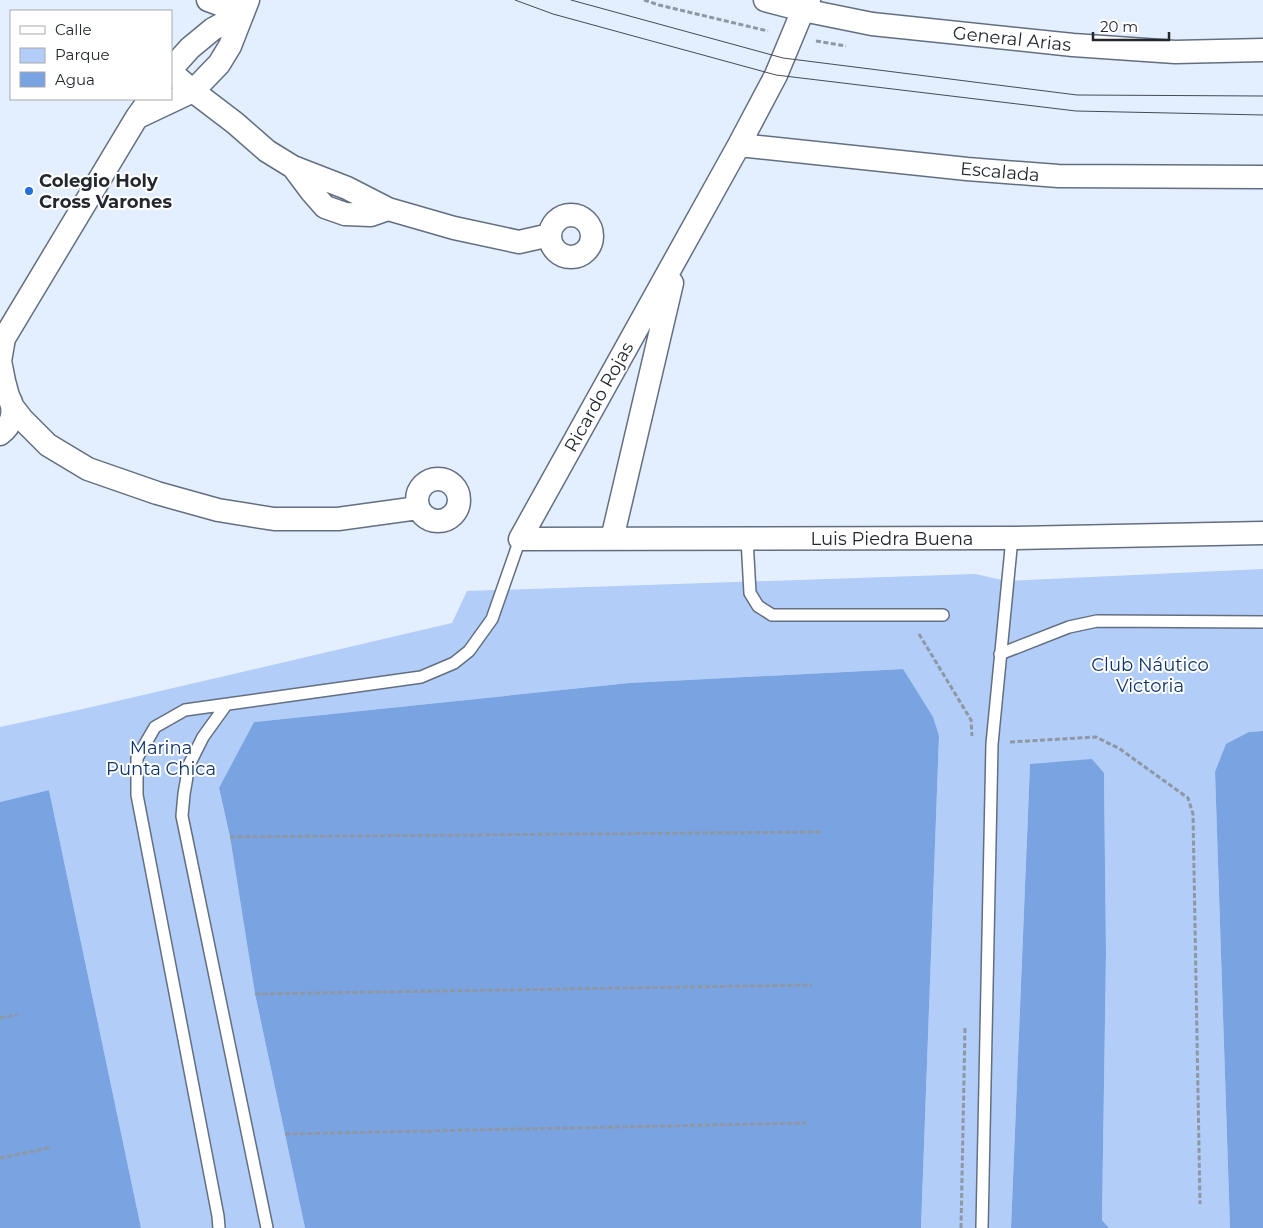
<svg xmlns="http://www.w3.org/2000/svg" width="1263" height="1228" font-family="Montserrat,sans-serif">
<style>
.green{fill:#b1cdf8}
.water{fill:#7aa4e1}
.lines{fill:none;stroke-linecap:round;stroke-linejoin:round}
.lane-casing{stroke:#636f80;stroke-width:14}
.street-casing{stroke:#636f80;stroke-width:25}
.path{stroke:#8e97a3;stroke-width:3;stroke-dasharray:5 2.5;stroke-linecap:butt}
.lane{stroke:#fff;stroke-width:11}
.street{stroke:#fff;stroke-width:22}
.tram{stroke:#454b54;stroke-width:1}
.poi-dot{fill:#216fda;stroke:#fff;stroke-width:2}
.labels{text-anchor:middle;stroke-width:4;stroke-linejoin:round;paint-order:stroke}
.street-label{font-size:18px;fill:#23282f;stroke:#fff}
.poi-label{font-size:18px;font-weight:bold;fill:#23282f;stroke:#fff;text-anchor:start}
.park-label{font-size:18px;fill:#0c336a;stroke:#fff}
</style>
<rect width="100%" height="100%" fill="#e3eeff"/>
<path class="green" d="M1263 569V731L1249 732 1215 772 1230 1228H1109L1102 1220 1106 953 1104 773 1030 764 1011 1228H921L939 736 902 669 629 683 254 722 219 789 230 837 255 994 305 1228H141L49 790 0 802V727L83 709 452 623 467 591 975 574 1007 581Z"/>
<path class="water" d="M903 669 933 717 939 736 921 1228H305L255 994 230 837 219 788 254 722 629 683Z
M1263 731V1228H1230L1215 772 1226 744 1249 732Z
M1092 759 1104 773 1106 953 1102 1220 1109 1228H1011L1030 764Z
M49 790 141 1228H0V802Z"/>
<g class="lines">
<defs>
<path id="lane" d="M747 539 750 593 758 606 772 615H943
M1000 654 1069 627 1097 621 1263 622
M226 705 203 737 189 765 184 794 182 816 267 1228
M219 1228 218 1216 137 795V758L155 727 185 710 421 677 454 663 469 651 492 619 520 539
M982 1228 992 744 1012 538"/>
<path id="street" d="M208 0 243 13
M765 0 803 10 872 24 1073 45 1175 52 1263 50
M809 0 803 10 776 75 739 145 520 539 1012 538 1263 533
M171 69 190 48 213 29 243 13
M171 72 193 91 235 123 267 151 293 167 347 188 388 209 454 228 519 242 550 235
M138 117 193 91 219 64 230 46 248 0
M739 145 967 169 1058 176 1263 177
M293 167 311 191 325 207 345 214 371 215 388 209
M550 236a21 21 0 1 1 42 0a21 21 0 1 1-42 0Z
M4 338 0 361 4 381 8 396
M0 345 137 117 150 99
M12 406 22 419 48 445 88 469 157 493 218 510 274 519H338L418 508
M0 434C12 425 16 411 9 398
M417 500a21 21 0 1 1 42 0a21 21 0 1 1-42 0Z
M612 539 672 283"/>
</defs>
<use href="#lane" class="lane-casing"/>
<use href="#street" class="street-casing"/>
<path class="path" d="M644 0 659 5 768 31
M816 41 846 46
M919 634 971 720 972 736
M1010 742 1096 737 1120 749 1188 798 1193 814 1200 1204
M230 837 820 832
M255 994 812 985
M0 1018 17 1015
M285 1134 806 1123
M0 1158 49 1148
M961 1228 965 1027"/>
<use href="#lane" class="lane"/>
<use href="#street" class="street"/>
<path class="tram" d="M515 0 553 14 776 75 1076 111 1263 115
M571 0 783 58 1077 95 1263 96"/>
</g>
<circle class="poi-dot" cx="29" cy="191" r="5"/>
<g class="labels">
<g class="street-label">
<text transform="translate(1012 39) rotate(6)" y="6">General Arias</text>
<text transform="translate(1000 172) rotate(5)" y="6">Escalada</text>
<text transform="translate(599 397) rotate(-61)" y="6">Ricardo Rojas</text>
<text x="892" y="545">Luis Piedra Buena</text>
</g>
<g class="poi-label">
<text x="39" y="187">Colegio Holy<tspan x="39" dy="21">Cross Varones</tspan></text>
</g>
<g class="park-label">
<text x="1150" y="671">Club Náutico<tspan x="1150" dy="21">Victoria</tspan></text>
<text x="161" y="754">Marina<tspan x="161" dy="21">Punta Chica</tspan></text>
</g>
</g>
<rect x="10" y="10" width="162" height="90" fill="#ffffff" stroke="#a7a9ac"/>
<rect x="20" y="26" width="25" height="8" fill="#ffffff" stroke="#a7a9ac"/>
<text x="55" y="35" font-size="15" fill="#23282f">Calle</text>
<rect x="20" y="48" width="25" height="15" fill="#b1cdf8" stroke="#a7a9ac"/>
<text x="55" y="60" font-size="15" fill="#23282f">Parque</text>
<rect x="20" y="72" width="25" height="15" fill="#7aa4e1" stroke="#a7a9ac"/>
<text x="55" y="85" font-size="15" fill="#23282f">Agua</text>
<path d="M1093 32v8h76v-8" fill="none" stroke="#23282f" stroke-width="2.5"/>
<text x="1100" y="32" font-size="15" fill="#23282f" stroke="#ffffff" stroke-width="4" paint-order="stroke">20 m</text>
</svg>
